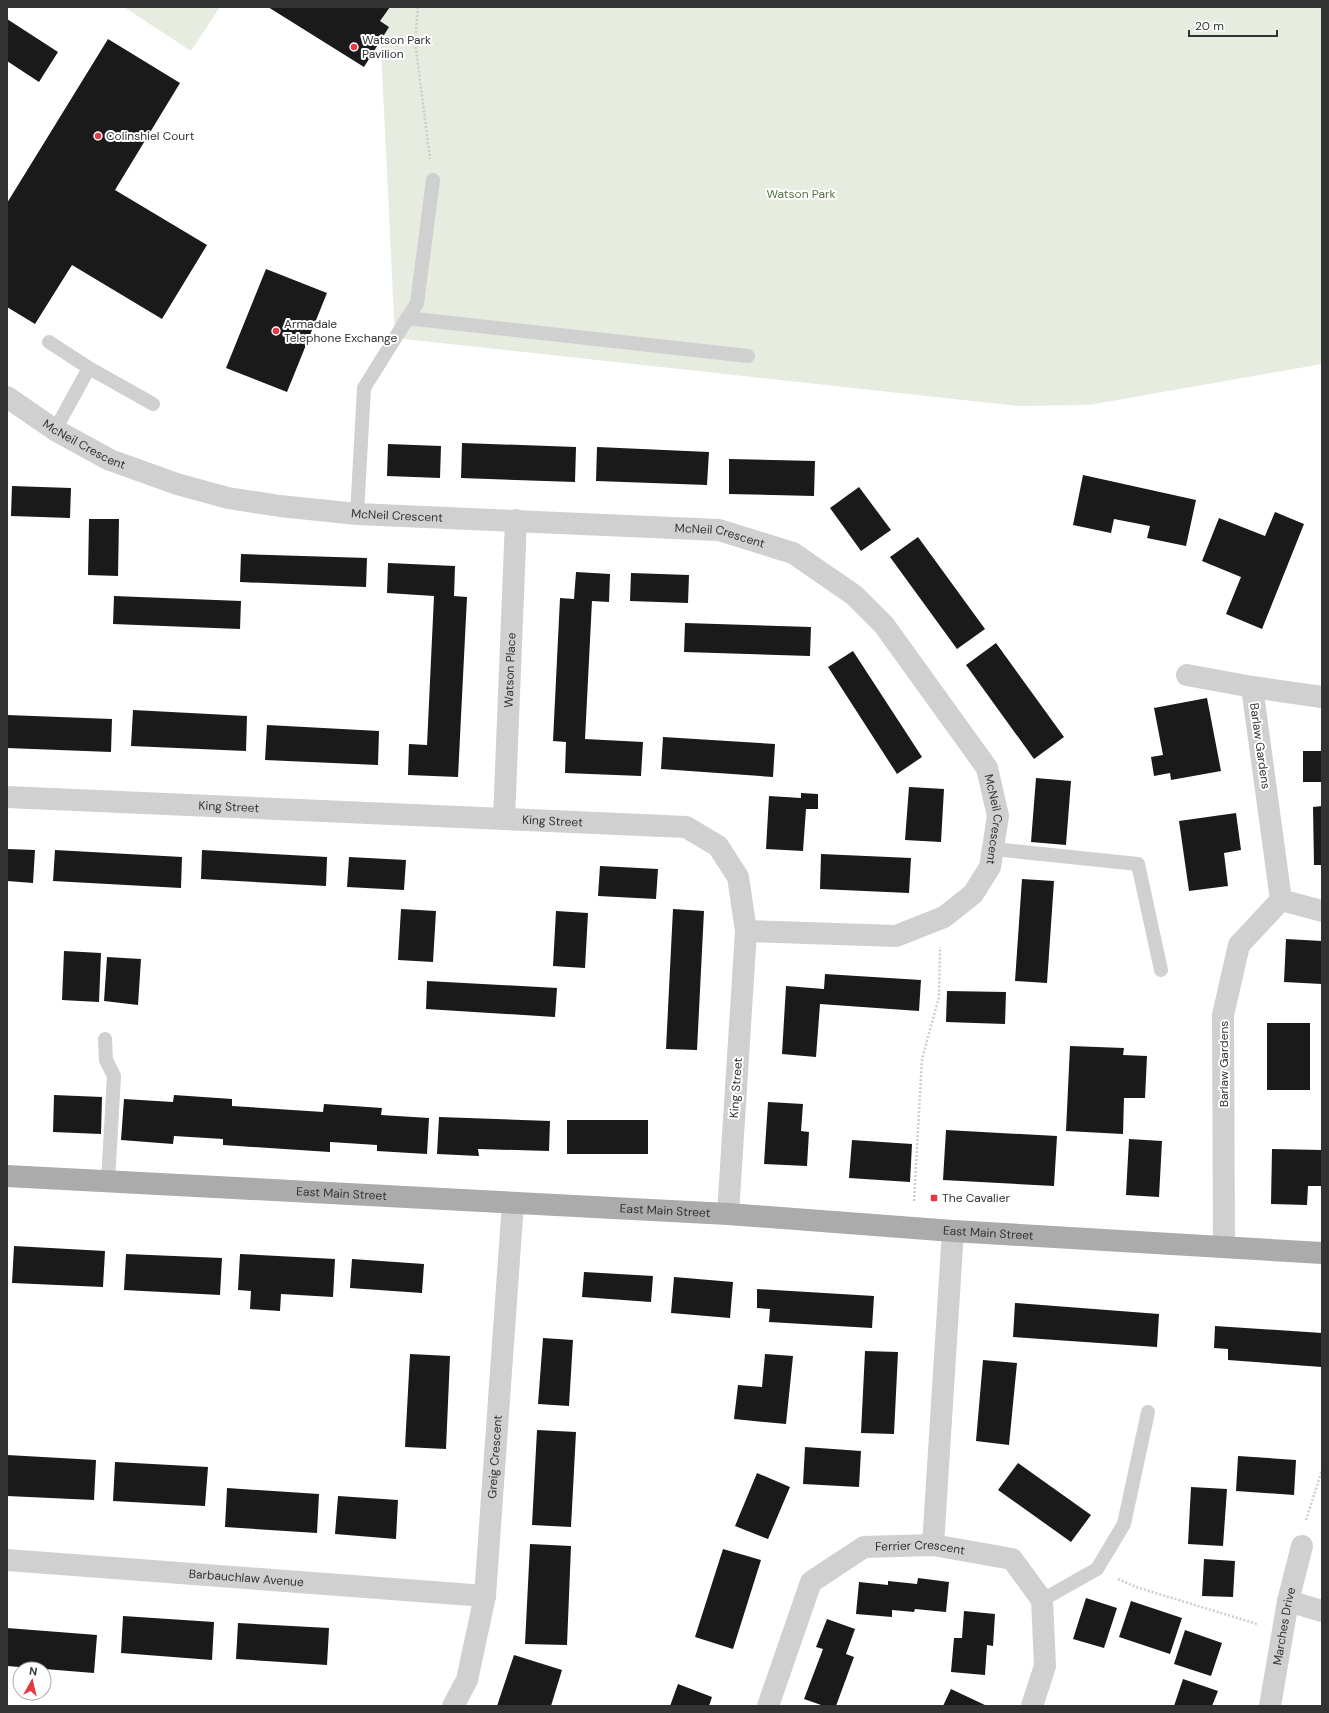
<svg xmlns="http://www.w3.org/2000/svg" width="1329" height="1713" font-family="'DM Sans',sans-serif">
<style>
.green{fill:#e6ecdf}
.building{fill:#1a1a1a}
.lines{fill:none;stroke-linecap:round;stroke-linejoin:round}
.path{stroke:#cdcdcd;stroke-width:2.5;stroke-dasharray:2 2;stroke-linecap:butt}
.lane{stroke:#d0d0d0;stroke-width:14}
.street{stroke:#d0d0d0;stroke-width:22}
.primary{stroke:#ababab;stroke-width:22}
.poi-dot{fill:#e63946;stroke:#fff;stroke-width:1.5}
.labels{text-anchor:middle;stroke-width:4;stroke-linejoin:round;paint-order:stroke}
.poi-label{font-size:12px;fill:#333;stroke:#fff;text-anchor:start}
.park-label{font-size:12px;fill:#56703f;stroke:#fff}
.street-label{font-size:12px;fill:#333;stroke:#fff}
</style>
<rect width="100%" height="100%" fill="#fff"/>
<path class="green" d="M124 7H220L191 51Z
M379 7H1322V364L1089 405 1018 406 395 338Z"/>
<path class="building" d="M268 7H390L380 21 389 27 364 67Z
M7 19 58 52 39 82 7 61Z
M108 39 180 83 115 190 207 245 162 319 72 265 35 324 7 307V203Z
M266 269 327 293 287 392 226 368Z
M462 443 576 447 575 482 461 478Z
M388 444 441 446 440 478 387 476Z
M597 447 709 452 707 485 596 481Z
M729 459 815 461 814 496 729 494Z
M1083 475 1196 500 1186 546 1147 538 1150 526 1114 519 1111 533 1073 525Z
M12 486 71 488 70 518 11 516Z
M859 487 891 530 861 551 830 508Z
M1275 512 1304 524 1262 629 1226 614 1241 577 1202 561 1219 518 1265 536Z
M89 519H119L118 576 88 575Z
M918 537 985 629 957 649 890 557Z
M241 554 367 558 366 587 240 582Z
M388 563 455 566 454 596 467 597 458 777 408 775 409 744 427 745 434 596 387 593Z
M576 572 610 574 609 602 592 601 585 739 643 742 641 776 565 773 566 742 553 741 560 598 574 599Z
M631 573 689 575 688 603 630 601Z
M114 596 241 601 240 629 113 624Z
M685 623 811 627 810 656 684 652Z
M996 643 1064 737 1034 759 966 665Z
M853 651 922 757 897 774 828 667Z
M1207 698 1221 771 1171 780 1170 773 1154 776 1151 757 1163 755 1154 708Z
M133 710 247 716 246 751 131 746Z
M7 715 112 719 111 752 7 748Z
M267 725 379 731 378 765 265 760Z
M663 737 775 744 773 777 661 769Z
M1303 751H1322V782H1303Z
M1036 778 1071 781 1066 845 1031 842Z
M909 787 944 789 941 842 905 840Z
M801 793 818 794V809H806L803 851 766 849 769 796 801 798Z
M1322 806V865H1314L1313 807Z
M1236 813 1241 850 1224 853 1228 886 1189 891 1179 821Z
M7 849 35 850 33 883 7 881Z
M55 850 182 857 181 888 53 881Z
M202 850 327 857 326 886 201 879Z
M821 854 911 858 909 893 820 889Z
M349 857 406 860 404 890 347 887Z
M600 866 658 869 656 899 598 896Z
M1022 879 1054 881 1047 983 1015 981Z
M401 909 436 911 433 962 398 960Z
M673 909 704 911 697 1050 666 1049Z
M556 911 588 913 585 968 553 966Z
M1286 939 1322 941V984L1284 982Z
M64 951 101 953 99 1002 62 1000Z
M107 957 141 959 138 1005 104 1001Z
M825 974 921 980 919 1011 820 1004 816 1057 782 1054 786 986 824 989Z
M427 981 557 988 555 1017 426 1009Z
M947 991 1006 992 1005 1024 946 1022Z
M1267 1023H1310V1090H1267Z
M1070 1046 1124 1048 1123 1055 1147 1056 1145 1098H1124L1123 1134 1066 1131Z
M54 1095 102 1097 101 1134 53 1132Z
M174 1095 232 1099V1106L323 1112 324 1104 382 1108 381 1115 429 1118 427 1154 377 1151V1145L330 1142V1152L223 1145V1139L174 1136 173 1144 121 1140 124 1099 173 1102Z
M768 1102 803 1104 801 1131 809 1132 807 1166 764 1164Z
M439 1117 550 1121 549 1151 478 1149 479 1156 437 1154Z
M567 1120H648V1154H567Z
M946 1130 1057 1136 1054 1186 943 1180Z
M1129 1139 1162 1141 1159 1197 1126 1195Z
M852 1140 912 1144 910 1182 849 1178Z
M1272 1149 1322 1150V1186H1308L1307 1205 1271 1204Z
M14 1246 105 1251 103 1287 12 1283Z
M126 1254 222 1258 220 1295 124 1290Z
M240 1254 335 1259 333 1297 281 1294 280 1311 250 1309 251 1291 238 1290Z
M352 1259 424 1264 422 1293 350 1288Z
M584 1272 653 1276 651 1302 582 1297Z
M674 1277 733 1282 730 1318 671 1313Z
M757 1289 874 1296 872 1328 769 1322 770 1309 757 1308Z
M1015 1303 1159 1314 1157 1347 1013 1337Z
M1215 1326 1322 1333V1367L1228 1360V1349L1214 1348Z
M543 1338 573 1340 569 1406 538 1404Z
M865 1351 898 1352 894 1434 861 1433Z
M410 1354 450 1356 446 1449 405 1447Z
M765 1354 793 1356 786 1424 734 1419 738 1385 762 1387Z
M983 1360 1017 1363 1009 1445 976 1441Z
M537 1430 576 1432 571 1527 532 1525Z
M805 1447 861 1451 859 1487 803 1484Z
M7 1455 96 1460 94 1500 7 1496Z
M1238 1456 1296 1460 1294 1495 1236 1491Z
M115 1462 208 1467 205 1506 113 1501Z
M1018 1463 1091 1515 1071 1542 998 1490Z
M757 1473 790 1487 768 1539 735 1526Z
M1191 1487 1227 1489 1223 1546 1188 1544Z
M227 1488 319 1494 317 1533 225 1527Z
M338 1496 398 1500 396 1539 335 1534Z
M530 1544 571 1546 567 1645 525 1644Z
M723 1549 761 1560 733 1649 695 1637Z
M1204 1559 1235 1561 1233 1597 1202 1596Z
M918 1578 949 1582 946 1612 915 1609 914 1612 892 1610V1617L856 1614 859 1582 888 1585V1581L917 1584Z
M1086 1598 1117 1608 1104 1648 1073 1639Z
M1131 1601 1182 1618 1170 1654 1119 1637Z
M964 1611 995 1614 993 1646 987 1645 985 1675 951 1672 954 1638H962Z
M123 1616 214 1622 212 1660 121 1653Z
M827 1619 855 1629 846 1654 854 1657 836 1706H824L804 1699 823 1649 816 1647Z
M238 1623 329 1628 327 1665 236 1659Z
M7 1628 97 1635 94 1673 7 1666Z
M1185 1630 1222 1643 1211 1676 1174 1664Z
M514 1655 562 1670 551 1706H497Z
M1183 1679 1218 1691 1212 1706H1174Z
M678 1684 712 1697 709 1706H670Z
M951 1689 987 1706H943Z"/>
<g class="lines">
<path class="path" d="M418 7 415 41 430 159
M914 1201 922 1059 939 997 940 947
M1306 1520 1322 1470
M1118 1579 1136 1587 1257 1624"/>
<path class="lane" d="M407 318 748 356
M49 342 89 368
M55 430 89 368 153 404
M357 514 364 388 417 303 433 180
M993 849 1138 864 1161 970
M105 1039 106 1060 114 1076 108 1181
M1042 1600 1097 1569 1124 1524 1148 1412"/>
<g class="street">
<path id="s1" d="M7 397 55 430 110 460 177 484 228 498 280 506 357 514 719 530 793 553 854 595 884 625 987 768 998 816 990 867 973 894 944 917 896 936 746 931"/>
<path d="M1187 675 1252 687 1322 697"/>
<path id="s2" d="M7 797 686 827 718 846 738 877 746 931 728 1214"/>
<path id="s3" d="M504 819 516 520"/>
<path d="M1281 900 1322 911"/>
<path d="M1224 1246 1223 1015 1239 945 1281 900 1252 687"/>
<path d="M933 1545 953 1231"/>
<path id="s4" d="M7 1560 485 1596"/>
<path d="M1288 1601 1322 1611"/>
<path id="s5" d="M453 1706 467 1680 485 1596 513 1203"/>
<path id="s6" d="M768 1706 811 1582 864 1547 933 1545 1012 1559 1042 1600 1045 1666 1032 1706"/>
<path id="s7" d="M1270 1706 1288 1601 1302 1546"/>
</g>
<path class="primary" id="s8" d="M7 1176 728 1214 953 1231 1322 1253"/>
</g>
<g class="poi-dot">
<circle cx="354" cy="47" r="4"/>
<circle cx="98" cy="136" r="4"/>
<circle cx="276" cy="331" r="4"/>
<rect x="930" y="1194" width="8" height="8" rx="2"/>
</g>
<g class="labels">
<g class="poi-label">
<text x="362" y="44">Watson Park<tspan x="362" dy="14">Pavilion</tspan></text>
<text x="106" y="140">Colinshiel Court</text>
<text x="284" y="328">Armadale<tspan x="284" dy="14">Telephone Exchange</tspan></text>
<text x="942" y="1202">The Cavalier</text>
</g>
<g class="park-label">
<text x="801" y="198">Watson Park</text>
</g>
<g class="street-label">
<text dy="4" stroke="none"><textPath href="#s1" startOffset="91">McNeil Crescent</textPath></text>
<text dy="4" stroke="none"><textPath href="#s1" startOffset="415">McNeil Crescent</textPath></text>
<text dy="4" stroke="none"><textPath href="#s1" startOffset="739">McNeil Crescent</textPath></text>
<text dy="4" stroke="none"><textPath href="#s3" startOffset="149">Watson Place</textPath></text>
<text transform="translate(1260 746) rotate(82)" y="4">Barlaw Gardens</text>
<text dy="4" stroke="none"><textPath href="#s2" startOffset="222">King Street</textPath></text>
<text dy="4" stroke="none"><textPath href="#s1" startOffset="1160">McNeil Crescent</textPath></text>
<text dy="4" stroke="none"><textPath href="#s2" startOffset="546">King Street</textPath></text>
<text transform="translate(1224 1064) rotate(-90)" y="4">Barlaw Gardens</text>
<text transform="translate(736 1088) rotate(-86)" y="4">King Street</text>
<text dy="4" stroke="none"><textPath href="#s8" startOffset="335">East Main Street</textPath></text>
<text dy="4" stroke="none"><textPath href="#s8" startOffset="659">East Main Street</textPath></text>
<text dy="4" stroke="none"><textPath href="#s8" startOffset="983">East Main Street</textPath></text>
<text dy="4" stroke="none"><textPath href="#s5" startOffset="255">Greig Crescent</textPath></text>
<text dy="4" stroke="none"><textPath href="#s6" startOffset="251">Ferrier Crescent</textPath></text>
<text dy="4" stroke="none"><textPath href="#s4" startOffset="240">Barbauchlaw Avenue</textPath></text>
<text dy="4" stroke="none"><textPath href="#s7" startOffset="81">Marches Drive</textPath></text>
</g>
</g>
<rect width="1329" height="1713" fill="none" stroke="#333333" stroke-width="16"/>
<g transform="translate(32 1681) rotate(8)"><circle r="19" fill="#ffffff" stroke="#adadad"/>
<path d="M0-3L7 15L0 10L-7 15Z" fill="#e63946"/>
<text y="-6" font-size="11" font-weight="bold" text-anchor="middle" fill="#333333">N</text>
</g>
<path d="M1189 30v6h88v-6" fill="none" stroke="#333333" stroke-width="2"/>
<text x="1195" y="30" font-size="12" fill="#333333" stroke="#ffffff" stroke-width="3" paint-order="stroke">20 m</text>
</svg>
